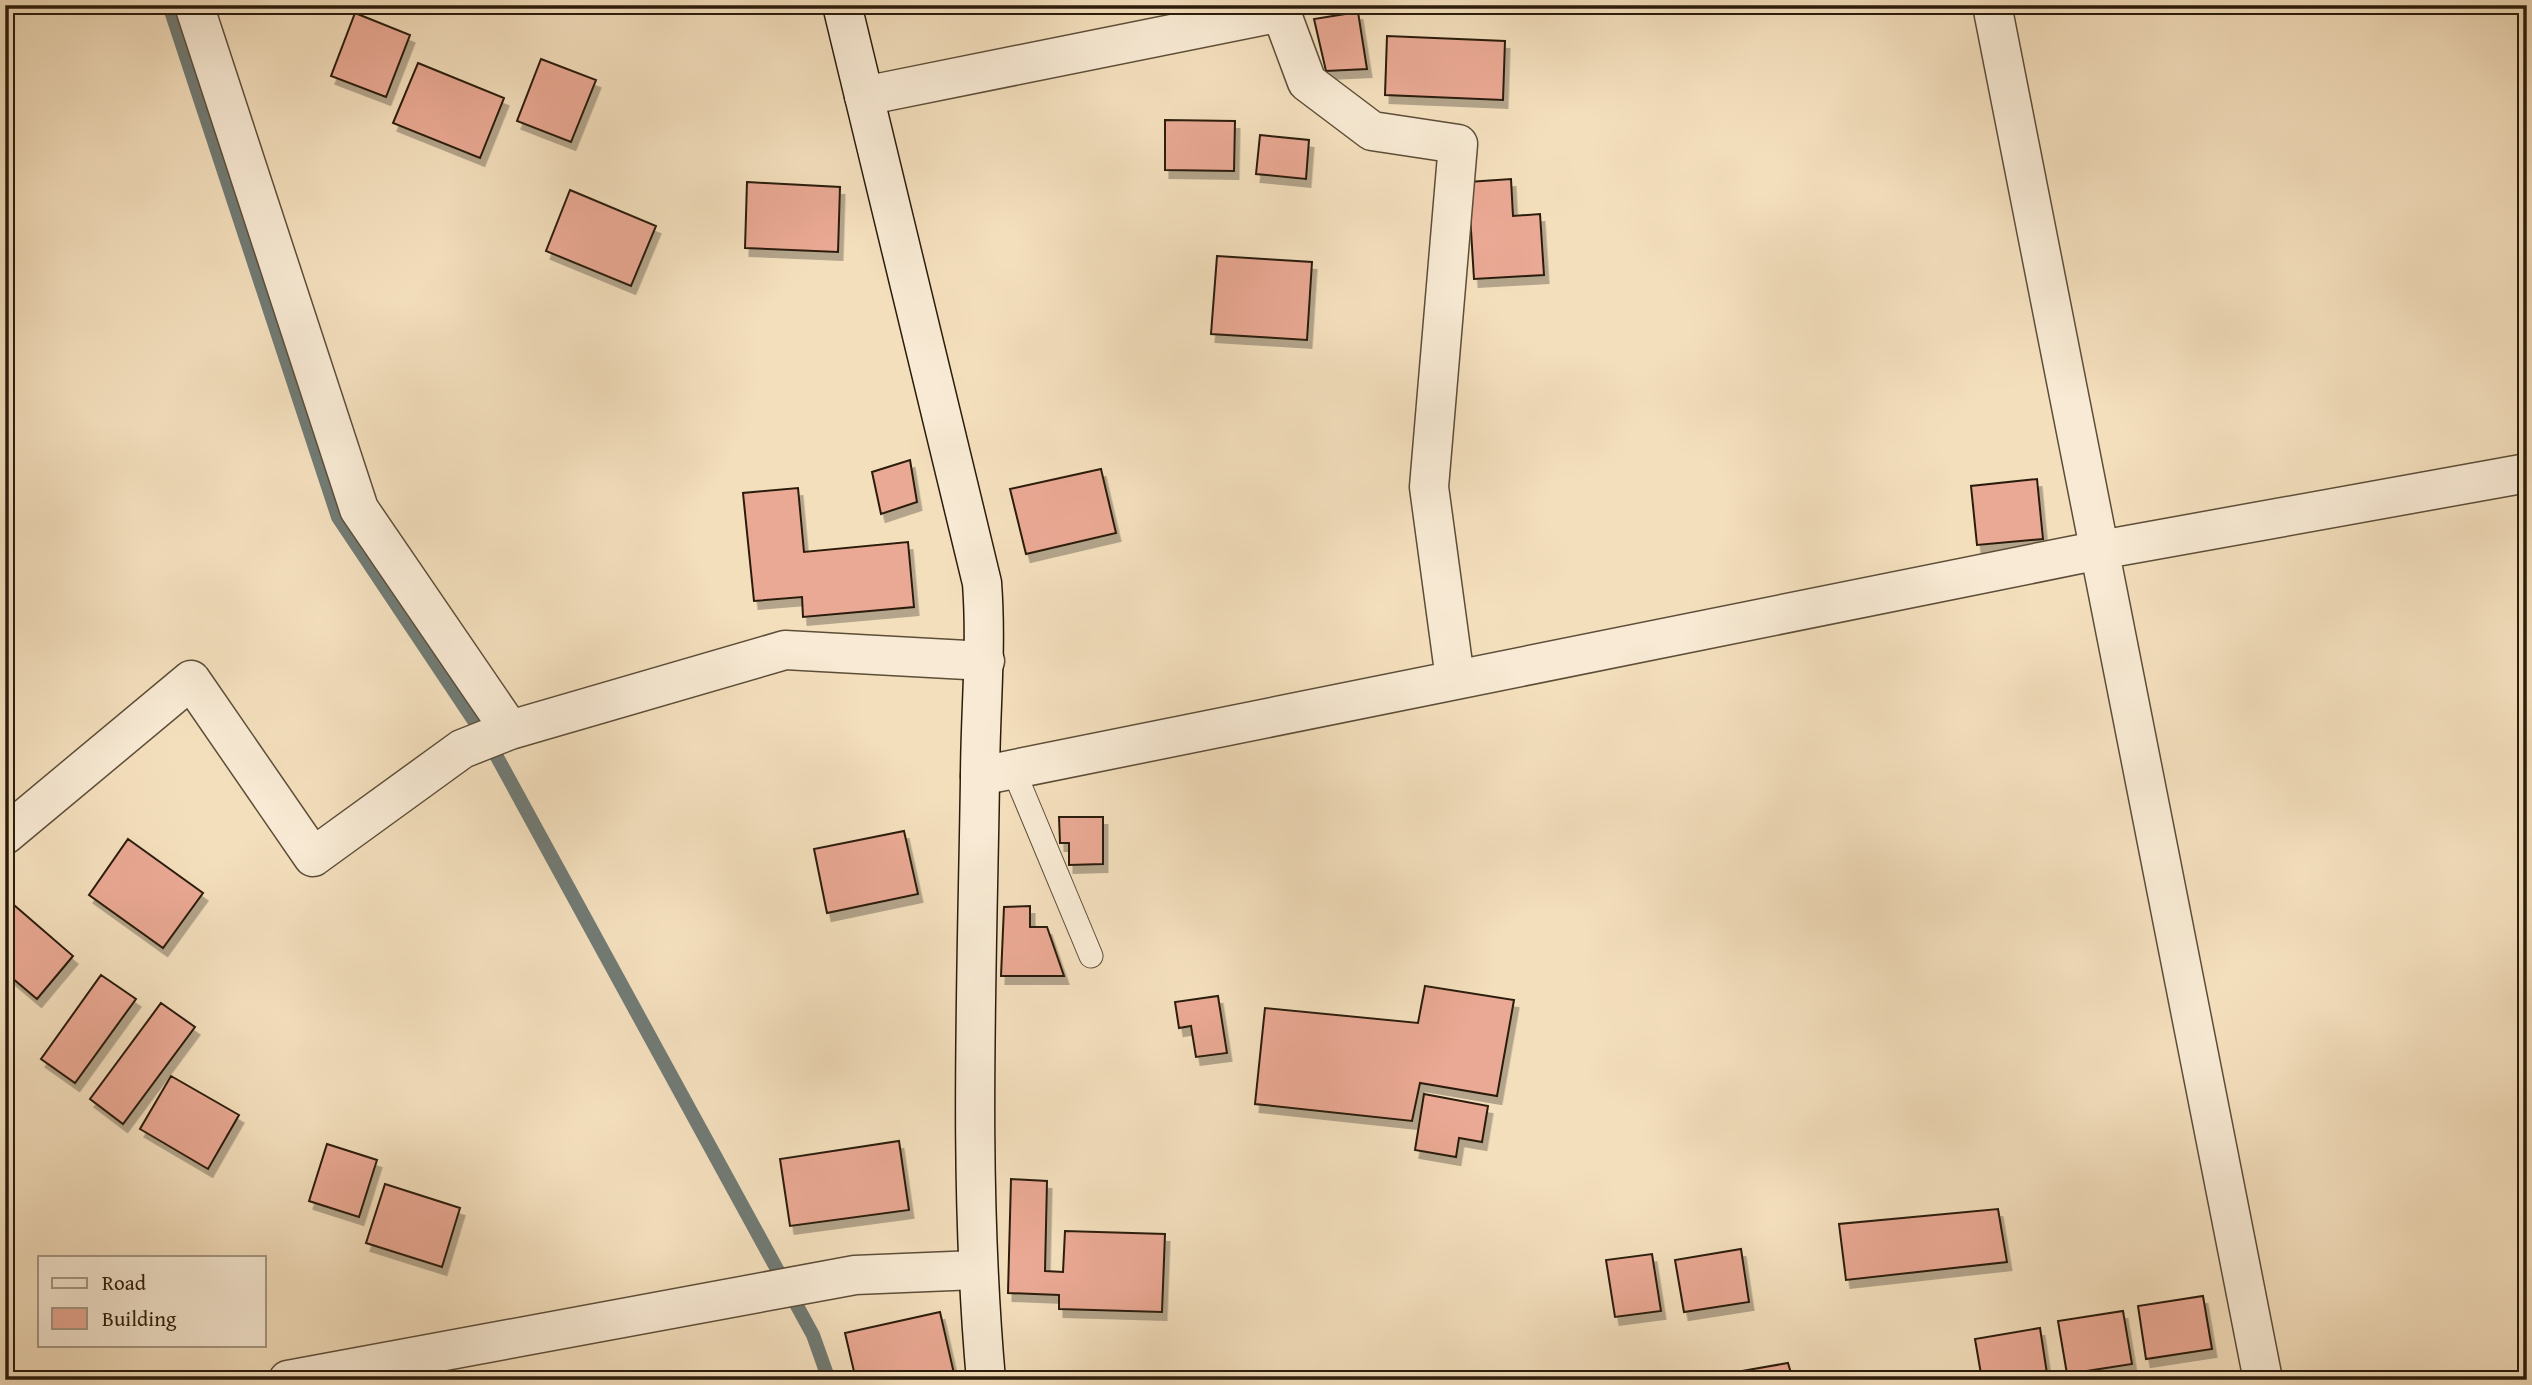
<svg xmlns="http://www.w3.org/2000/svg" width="2532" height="1385" font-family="'Gentium Book Plus',serif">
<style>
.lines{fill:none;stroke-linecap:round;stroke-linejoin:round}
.stream{stroke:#717b75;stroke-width:14}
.building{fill:#eaa994;stroke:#2b1d0b;stroke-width:2;filter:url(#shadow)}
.lane-casing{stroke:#5d4e38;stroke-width:25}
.street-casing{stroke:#5d4e38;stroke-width:41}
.secondary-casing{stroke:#2b1d0b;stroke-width:41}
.lane{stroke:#f8ead4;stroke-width:23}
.street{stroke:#f8ead4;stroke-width:38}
.secondary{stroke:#f8ead4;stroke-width:38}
</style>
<defs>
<filter id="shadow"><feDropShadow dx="4.5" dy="8" stdDeviation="0" flood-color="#0004"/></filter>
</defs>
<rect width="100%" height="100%" fill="#f4dfbd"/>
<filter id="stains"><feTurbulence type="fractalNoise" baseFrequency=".00286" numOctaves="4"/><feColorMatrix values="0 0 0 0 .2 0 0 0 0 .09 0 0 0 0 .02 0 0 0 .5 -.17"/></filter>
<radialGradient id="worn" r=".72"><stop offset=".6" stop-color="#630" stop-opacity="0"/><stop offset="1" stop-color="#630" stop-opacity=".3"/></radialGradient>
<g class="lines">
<path class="stream" d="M169 5 338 517 491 746 813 1335 829 1380"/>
</g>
<path class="building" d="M1358 12 1367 69 1326 71 1314 19Z
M355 13 410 35 386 97 331 76Z
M1387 36 1505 41 1503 100 1385 95Z
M541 59 596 80 571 142 517 121Z
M418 63 504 98 480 158 393 123Z
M1165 120 1235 121 1234 171 1165 170Z
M1260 135 1309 140 1306 179 1256 174Z
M1511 179 1513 216 1540 214 1544 275 1474 279 1468 182Z
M747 182 840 187 838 252 745 248Z
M570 190 656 226 631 286 546 251Z
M1217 256 1312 262 1307 340 1211 334Z
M910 460 917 502 881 514 872 472Z
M1101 469 1116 533 1026 554 1010 489Z
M2037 479 2043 539 1977 545 1971 486Z
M798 488 804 552 908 542 914 607 803 617 802 597 754 601 743 493Z
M1059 817H1103V864L1069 865V843H1060Z
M904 831 918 894 827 913 814 849Z
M128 839 203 893 163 948 89 895Z
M14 905 73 956 37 999 5 972V915Z
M1030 906V927H1047L1064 976H1001L1004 907Z
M101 975 136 999 75 1083 41 1059Z
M1425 986 1514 1000 1497 1096 1420 1083 1412 1121 1255 1104 1265 1008 1418 1023Z
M1218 996 1227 1053 1196 1057 1191 1026 1179 1028 1175 1002Z
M161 1003 195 1027 123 1124 90 1099Z
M171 1076 239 1115 208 1169 140 1129Z
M1424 1094 1488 1106 1482 1142 1459 1138 1456 1157 1415 1150Z
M899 1141 909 1210 790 1226 780 1159Z
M327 1144 377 1160 359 1217 309 1201Z
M1011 1179 1047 1181 1045 1271 1063 1272 1065 1231 1165 1234 1162 1312 1059 1309V1295L1008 1293Z
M385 1184 460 1208 442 1267 366 1243Z
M1998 1209 2007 1262 1846 1280 1839 1224Z
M1741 1249 1749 1302 1684 1312 1675 1260Z
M1652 1254 1661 1311 1615 1317 1606 1260Z
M2203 1296 2212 1349 2146 1359 2138 1306Z
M2123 1311 2132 1364 2067 1374 2058 1321Z
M940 1312 955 1378 856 1380 845 1333Z
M2040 1328 2048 1380H1982L1975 1339Z
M1788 1363 1793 1380H1738L1736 1372Z"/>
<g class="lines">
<defs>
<path id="lane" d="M1013 769 1091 956"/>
<path id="street" d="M194 5 359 509 510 730 785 650 985 661
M1992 5 2263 1380
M864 96 1281 12 1307 82 1372 131 1458 144 1429 487 1455 679
M980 776 2100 550 2527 473
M5 835 191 680 313 857 462 749 510 730
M288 1380 855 1275 976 1270"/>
<path id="secondary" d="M842 5 982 583C987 649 980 713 980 779 977 979 968 1181 986 1380"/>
</defs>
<use href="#lane" class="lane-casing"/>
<use href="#street" class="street-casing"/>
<use href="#secondary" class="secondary-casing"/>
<use href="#lane" class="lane"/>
<use href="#street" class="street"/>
<use href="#secondary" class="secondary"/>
</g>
<rect width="2532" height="1385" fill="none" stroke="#f4dfbd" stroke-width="28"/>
<rect x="7" y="7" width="2518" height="1371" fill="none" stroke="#2b1d0b" stroke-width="3.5"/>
<rect x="14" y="14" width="2504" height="1357" fill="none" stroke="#2b1d0b" stroke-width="2"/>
<rect x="38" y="1256" width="228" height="91" fill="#f8ead4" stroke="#a69884" stroke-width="2"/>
<rect x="52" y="1278" width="35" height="10" fill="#f8ead4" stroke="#a69884" stroke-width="2"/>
<text x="102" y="1290" font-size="21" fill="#2b1d0b">Road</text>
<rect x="52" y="1308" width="35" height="21" fill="#eaa994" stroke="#a69884" stroke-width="2"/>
<text x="102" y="1326" font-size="21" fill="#2b1d0b">Building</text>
<rect width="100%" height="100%" filter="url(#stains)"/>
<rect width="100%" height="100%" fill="url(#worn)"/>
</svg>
